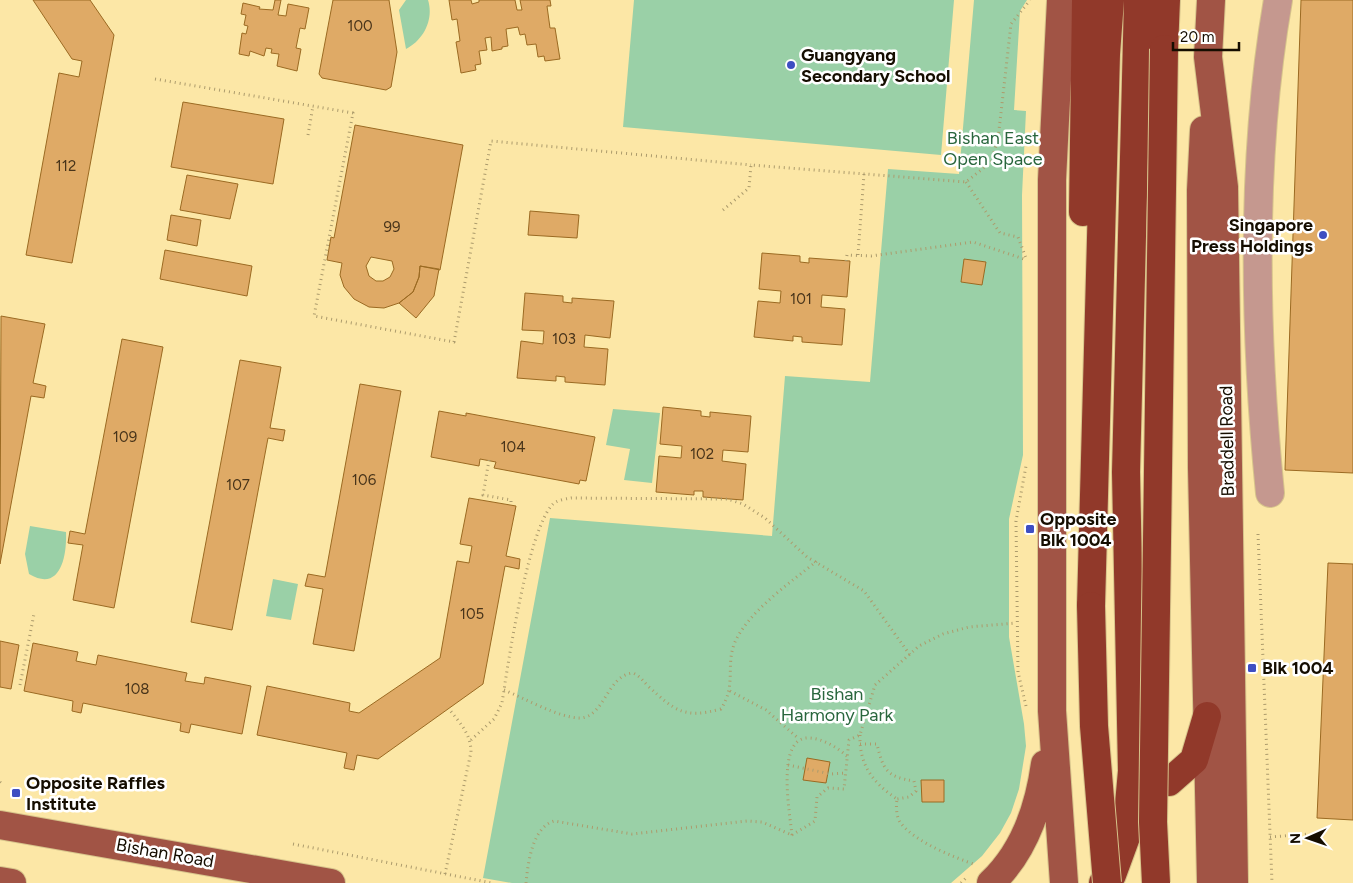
<svg xmlns="http://www.w3.org/2000/svg" width="1353" height="883" font-family="Figtree,sans-serif">
<style>
.green{fill:#9ad0a7}
.building{fill:#dfaa66;stroke:#9b6a22;fill-rule:evenodd}
.lines{fill:none;stroke-linecap:round;stroke-linejoin:round}
.minor-casing{stroke:#d7c48b;stroke-width:30}
.major-casing{stroke:#d7c48b;stroke-width:30}
.highway-casing{stroke:#d7c48b;stroke-width:30}
.path{stroke:#ac9b6c;stroke-width:3;stroke-dasharray:1 4;stroke-linecap:butt}
.minor{stroke:#c5988f;stroke-width:28}
.major{stroke:#a15445;stroke-width:28}
.highway{stroke:#91392a;stroke-width:28}
.highway-bridge-casing{stroke:#d7c48b;stroke-width:30;stroke-linecap:butt}
.highway-bridge{stroke:#91392a;stroke-width:28}
.poi-dot{fill:#3e4ec2;stroke:#fff;stroke-width:2}
.labels{text-anchor:middle;stroke-width:5;stroke-linejoin:round;paint-order:stroke}
.number-label{font-size:15px;fill:#48341a}
.poi-label{font-size:18px;font-weight:bold;fill:#150d00;stroke:#fff;text-anchor:start}
.park-label{font-size:18px;fill:#29663d;stroke:#fff}
.street-label{font-size:18px;fill:#150d00;stroke:#fff}
</style>
<rect width="100%" height="100%" fill="#fce7a6"/>
<path class="green" d="M406 0H428C434 19 424 40 406 49L399 10Z
M634 0H954L941 155 623 127Z
M974 0H1027L1020 11 1014 110 1026 111 1022 195 1023 455 1009 519V637L1024 724 1026 746 1019 789 1011 813 1000 833 982 856 951 883H512L483 878 550 518 772 536 785 376 870 382 888 169 959 174Z
M613 409 660 413 652 483 624 480 630 449 606 445Z
M30 526 66 532C67 555 61 593 29 574L25 554Z
M273 579 298 584 291 620 266 616Z"/>
<path class="building" d="M33 0H90L114 35 72 263 26 255 59 73 79 77 82 61 72 59Z
M275 0H281L278 15 286 16 288 4 309 8 305 29 300 28 296 48 301 49 297 71 277 66 279 54 271 53 272 49 266 48 264 56 250 51 249 56 239 54 242 33 246 34 248 26 244 25 246 15 241 14 243 3 260 7 259 9 273 10Z
M333 0H389L397 52 391 87 386 90 322 78 319 74Z
M449 0H471L472 4 479 2V0H515L517 10H522L520 0H550L551 6H547L550 28H555L560 59 545 61 544 56 538 57 536 44 527 45 525 34 520 35 518 27 506 29 508 46 502 47V49L492 51 491 37 485 38 487 50 479 51 481 64 475 65 476 70 461 73 456 42 460 41 457 19 452 20Z
M1301 0H1353V473L1285 470Z
M183 102 284 119 273 184 171 167Z
M355 125 463 145 440 270 420 266 419 277 413 292 399 303 384 308 369 307 354 299 344 287 340 275 342 263 327 260 331 237 334 238ZM371 257 392 261 394 269 390 277 383 281H376L369 276 366 266Z
M187 175 238 184 230 219 180 210Z
M530 211 579 215 577 238 528 235Z
M171 215 201 220 197 246 167 240Z
M165 250 252 266 247 296 160 279Z
M762 253 800 256V262L809 263V258L850 261 847 297 822 295 821 307 845 309 842 345 802 342V337L793 336V341L754 337 758 301 780 303 781 291 759 289Z
M964 259 986 262 982 285 961 282Z
M420 266 439 269 434 296 416 318 399 303 413 292 419 277Z
M525 293 563 296V302L572 303V298L614 301 610 338 585 335 584 347 608 349 605 385 565 382V377L556 376V381L517 378 521 341 543 344 544 331 522 330Z
M1 316 45 324 33 383 46 386 44 398 31 396 0 564Z
M122 339 163 347 114 608 73 600 83 545 68 543 70 531 85 534Z
M240 360 281 367 270 428 285 430 283 441 268 438 232 630 191 622Z
M360 384 401 391 354 651 313 644 323 589 305 586 308 574 325 577Z
M663 407 701 411V416L710 417V412L751 416 748 452 723 450 722 461 746 464 743 500 703 497V491H694V495L656 492 659 456 681 458 682 446 660 444Z
M439 411 466 416V413L595 437 586 481 580 480 579 484 494 468 496 462 480 459 479 466 431 457Z
M469 498 516 506 506 556 520 559 519 569 505 566 483 684 378 759 357 755 354 770 344 768 347 753 257 735 267 686 350 703 349 711 359 713 440 658 457 561 469 563 472 546 460 544Z
M1328 563 1353 564V820L1317 818Z
M0 641 19 645 11 689 0 687Z
M33 643 78 652 76 661 96 665 98 655 187 673 185 681 204 684 205 677 251 686 242 734 191 724 189 733 180 731 181 723 83 703 81 713 72 711 73 701 24 691Z
M807 758 830 762 826 783 803 780Z
M921 780H944V802H922Z"/>
<g class="lines">
<defs>
<path id="minor" d="M1270 493C1254 331 1250 161 1278 0"/>
<path id="major" d="M1061 0 1052 180V711L1064 883
M1211 0 1208 57 1224 187 1234 883
M1204 130 1201 190 1202 468 1211 883
M0 825 331 883
M0 881 12 883
M991 883C1024 852 1039 808 1045 764"/>
<path id="highway" d="M1164 49 1166 0
M1083 212 1086 0
M1091 606 1106 54 1110 0
M1132 771 1147 780 1169 782 1194 760 1207 716
M1103 883 1112 875 1126 837 1132 771 1126 472 1138 0"/>
</defs>
<use href="#minor" class="minor-casing"/>
<use href="#major" class="major-casing"/>
<use href="#highway" class="highway-casing"/>
<path class="path" d="M155 79 353 113 314 316 454 342 491 141 751 165
M308 135 313 106
M966 182 1000 233 1018 237 1026 258
M723 210 749 188 751 165 966 182 991 162 998 139 1011 24 1030 0
M858 255 864 174
M846 261 847 255 871 256 973 242 1027 260
M489 460 483 495 511 500V506
M1258 534 1272 883
M20 685 34 614
M504 690C524 698 559 718 580 718 605 717 607 675 633 673 640 676 643 681 648 686 675 711 684 719 721 709 737 684 725 666 735 642 749 611 791 582 817 561
M730 691 766 710 799 739
M1026 706 1018 672 1016 521 1026 466
M860 735C859 765 873 783 897 799 896 805 896 816 900 822 914 842 954 857 976 865
M471 740 494 719 502 703C508 663 528 529 553 504 557 500 565 499 571 498L727 499 743 504 765 518 807 557 864 591 910 655
M860 744H877C883 770 887 777 914 781L916 791 909 797 897 799
M788 765 831 774 846 773
M0 782 1 783
M792 835 815 821 817 797 828 788 844 789 849 740 860 735 875 685 919 646 943 634 969 627 1016 623
M792 835C790 814 775 735 810 738 824 739 838 748 848 757
M1270 837 1310 834
M293 844 492 883
M445 874 471 752C471 734 460 723 449 709
M526 883C528 863 532 828 554 821L632 834 747 821 762 822 792 835
M961 883 967 877"/>
<use href="#minor" class="minor"/>
<use href="#major" class="major"/>
<use href="#highway" class="highway"/>
<defs>
<path id="highway-bridge" d="M1091 606 1094 726 1107 883
M1156 883 1153 822 1164 49"/>
</defs>
<use href="#highway-bridge" class="highway-bridge-casing"/>
<use href="#highway-bridge" class="highway-bridge"/>
</g>
<g class="poi-dot">
<circle cx="791" cy="65" r="5"/>
<circle cx="1323" cy="235" r="5"/>
<rect x="1025" y="524" width="10" height="10" rx="2.5"/>
<rect x="1247" y="663" width="10" height="10" rx="2.5"/>
<rect x="11" y="788" width="10" height="10" rx="2.5"/>
</g>
<g class="labels">
<g class="number-label">
<text x="360" y="31">100</text>
<text x="66" y="171">112</text>
<text x="392" y="232">99</text>
<text x="801" y="304">101</text>
<text x="564" y="344">103</text>
<text x="125" y="442">109</text>
<text x="513" y="452">104</text>
<text x="702" y="459">102</text>
<text x="364" y="485">106</text>
<text x="238" y="490">107</text>
<text x="472" y="619">105</text>
<text x="137" y="694">108</text>
</g>
<g class="poi-label">
<text x="801" y="61">Guangyang<tspan x="801" dy="21">Secondary School</tspan></text>
<text x="1313" y="231" text-anchor="end">Singapore<tspan x="1313" dy="21">Press Holdings</tspan></text>
<text x="1040" y="525">Opposite<tspan x="1040" dy="21">Blk 1004</tspan></text>
<text x="1262" y="674">Blk 1004</text>
<text x="26" y="789">Opposite Raffles<tspan x="26" dy="21">Institute</tspan></text>
</g>
<g class="park-label">
<text x="993" y="144">Bishan East<tspan x="993" dy="21">Open Space</tspan></text>
<text x="837" y="700">Bishan<tspan x="837" dy="21">Harmony Park</tspan></text>
</g>
<g class="street-label">
<text transform="translate(1227 441) rotate(-91)" y="6">Braddell Road</text>
<text transform="translate(165 853) rotate(10)" y="6">Bishan Road</text>
</g>
</g>
<g transform="translate(1308 838) rotate(268)" stroke="#ffffff" stroke-width="4" paint-order="stroke">
<path d="M0-4L9 19L0 12L-9 19Z" fill="#150d00"/>
<text y="-8" font-size="14" font-weight="bold" text-anchor="middle" fill="#150d00">N</text>
</g>
<path d="M1173 42v8h66v-8" fill="none" stroke="#150d00" stroke-width="2.5"/>
<text x="1180" y="42" font-size="15" fill="#150d00" stroke="#ffffff" stroke-width="4" paint-order="stroke">20 m</text>
</svg>
